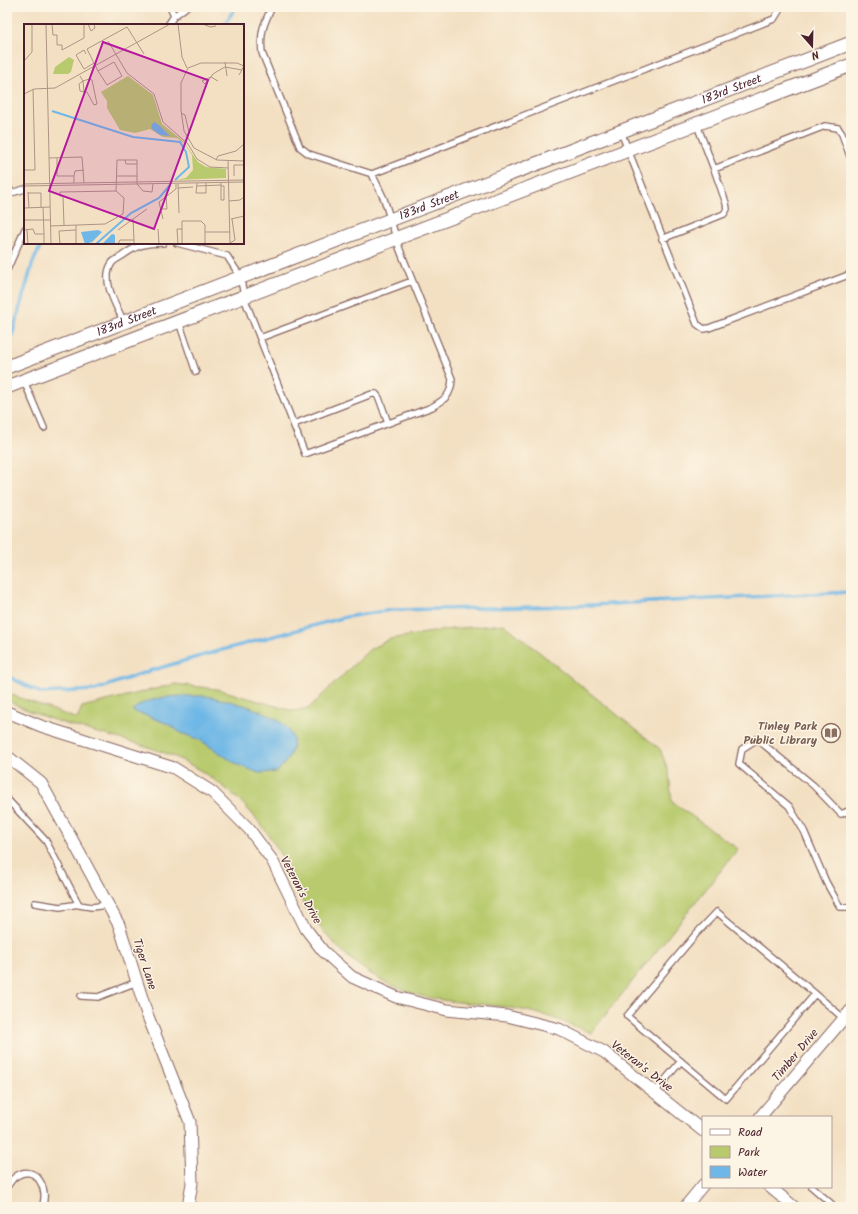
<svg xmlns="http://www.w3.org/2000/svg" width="858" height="1214" font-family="Kalam,sans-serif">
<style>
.green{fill:#b8ca6d;stroke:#81744c}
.water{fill:#6eb7e6;stroke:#5c6b88}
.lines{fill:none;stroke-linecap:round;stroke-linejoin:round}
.stream{stroke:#6eb7e6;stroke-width:3.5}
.service-casing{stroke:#856360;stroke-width:8}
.minor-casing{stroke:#856360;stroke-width:13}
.tertiary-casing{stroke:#856360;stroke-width:15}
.service{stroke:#fff;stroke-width:5.5}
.minor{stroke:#fff;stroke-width:11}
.tertiary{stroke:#fff;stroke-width:13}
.labels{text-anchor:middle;stroke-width:3;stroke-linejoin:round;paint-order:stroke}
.street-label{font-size:12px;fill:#4a1f2b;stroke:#fcf5e5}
.education-label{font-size:12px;font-weight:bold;fill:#785e54;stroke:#fcf5e5;text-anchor:end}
.inset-river{fill:none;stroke:#6eb7e6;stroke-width:2}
.inset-road{fill:none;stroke:#af9386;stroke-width:1}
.view{fill:#b5179e;fill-opacity:0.15;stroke:#b5179e;stroke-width:2}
.inset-edge{fill:none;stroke:#4a1f2b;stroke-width:2}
</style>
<rect width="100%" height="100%" fill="#fcf5e5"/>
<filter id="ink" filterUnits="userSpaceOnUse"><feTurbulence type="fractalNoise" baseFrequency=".025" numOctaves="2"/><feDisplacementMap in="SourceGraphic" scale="8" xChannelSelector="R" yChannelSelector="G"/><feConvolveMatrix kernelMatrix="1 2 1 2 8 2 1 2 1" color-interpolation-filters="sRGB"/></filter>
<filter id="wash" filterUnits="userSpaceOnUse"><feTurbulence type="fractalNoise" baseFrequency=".012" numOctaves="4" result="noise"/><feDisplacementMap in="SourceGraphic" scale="16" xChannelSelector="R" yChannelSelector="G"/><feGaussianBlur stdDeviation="0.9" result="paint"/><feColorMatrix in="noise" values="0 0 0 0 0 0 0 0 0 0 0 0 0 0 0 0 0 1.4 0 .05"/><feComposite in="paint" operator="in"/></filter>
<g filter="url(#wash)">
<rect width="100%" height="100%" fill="#f3e0c3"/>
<path class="green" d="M504 624 660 749 669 773 672 802 738 849 591 1033C567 1023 543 1013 517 1009 468 1000 430 1006 383 981 352 964 325 938 306 908 298 895 294 880 287 866 274 841 257 817 237 798 219 782 197 767 175 757 120 734 59 729 7 700V693L77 719 82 707 175 684 217 689 293 711 309 708 370 649 390 639 451 629Z"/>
<path class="water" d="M206 696C229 701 298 714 293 746 292 755 283 765 277 772L259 773 238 765 200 740 181 733 168 724 148 716 132 711C148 694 184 696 206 696Z"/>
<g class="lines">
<path class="stream" d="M224 25 236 7
M7 346 11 338 33 262 42 243
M7 676 41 693 95 690 146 672 218 651 346 617 391 610 572 606 851 592"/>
</g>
</g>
<g filter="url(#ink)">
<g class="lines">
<defs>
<path id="service" d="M174 16 186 7
M168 25 174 16 170 7
M697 125 714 169 825 126 838 128 842 134 851 159
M621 132 697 324 704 329 709 328 851 274
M372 174 774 19 779 11 777 7
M7 184 11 193 25 189
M662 239 724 214 727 209 726 203 714 169
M177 243 227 256 240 276 245 300 305 454 432 407C446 399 451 395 452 379L400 250 384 199 372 174 309 154 300 147 262 53C260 33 263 25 272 7
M7 270 25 229
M124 322C117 307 100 280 112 263 114 260 119 258 122 256 137 245 145 243 163 243
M179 322 196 372
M260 338 412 281
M24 381 44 428
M294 424 372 394H376L379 398 388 423
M7 799 46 841 79 905 92 907 107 905
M851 810 841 814 813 785 757 739 742 749 739 764 789 806 804 831 826 882 840 907H851
M35 903 60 907 79 904
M815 994 726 1099 627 1016 696 934 717 912C762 950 808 986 851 1025
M81 996 98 997 137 982
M655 1092 681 1061
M7 1187C9 1184 12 1179 15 1177 35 1162 50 1189 42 1207
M812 1187 835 1207"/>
<path id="minor" d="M7 712 41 726 174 768 212 792 249 829 272 860 306 929 323 951 352 977 396 997 447 1010 507 1016 559 1029 604 1052 703 1131
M7 756 41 783 119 925 147 1014 190 1122 192 1183 188 1207
M760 1117 851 1010
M770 1187 794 1207
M685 1207 703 1185"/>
<g id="tertiary">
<path id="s1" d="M7 367 851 43"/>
<path d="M7 387 851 65"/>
</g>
</defs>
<use href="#service" class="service-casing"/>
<use href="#minor" class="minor-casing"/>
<use href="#tertiary" class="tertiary-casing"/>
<use href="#service" class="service"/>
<use href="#minor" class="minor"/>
<use href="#tertiary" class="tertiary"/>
</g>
</g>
<defs>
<symbol id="library-ring" viewBox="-11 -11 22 22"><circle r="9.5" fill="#fcf5e5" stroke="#8d6e63" stroke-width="1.5"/><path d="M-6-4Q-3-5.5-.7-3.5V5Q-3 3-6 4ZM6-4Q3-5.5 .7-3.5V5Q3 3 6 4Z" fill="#8d6e63"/></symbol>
</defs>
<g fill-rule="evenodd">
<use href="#library-ring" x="820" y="722" width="22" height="22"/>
</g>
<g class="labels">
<g class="street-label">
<text dy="4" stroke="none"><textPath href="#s1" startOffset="776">183rd Street</textPath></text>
<text dy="4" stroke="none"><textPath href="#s1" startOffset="452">183rd Street</textPath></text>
<text dy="4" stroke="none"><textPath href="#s1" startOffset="128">183rd Street</textPath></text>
<text transform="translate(301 890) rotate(62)" y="4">Veteran's Drive</text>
<text transform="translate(145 964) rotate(72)" y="4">Tiger Lane</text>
<text transform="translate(795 1055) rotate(-50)" y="4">Timber Drive</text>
<text transform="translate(642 1066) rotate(38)" y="4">Veteran's Drive</text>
</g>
<g class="education-label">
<text x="817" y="730">Tinley Park<tspan x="817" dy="14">Public Library</tspan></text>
</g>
</g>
<g transform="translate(24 24)">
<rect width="220" height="220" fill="#f3e0c3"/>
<path d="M45 33 50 36 47 48 44 50H29L31 43ZM104 52 129 71 138 100 159 117 174 138 182 143 202 145V154L152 156 162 154 169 146 168 131 160 119 153 114 139 113 126 105 111 109 96 106 83 84V77L77 68Z" fill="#b8ca6d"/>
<path d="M130 98 135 101 146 112 136 111 128 105 127 102ZM74 206 78 208 68 218 61 220 57 208ZM88 210 91 211V220H78Z" fill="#6eb7e6"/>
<path class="inset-river" d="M28 87 109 113 156 118 162 128 165 143 151 156M72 220 107 189 135 174 146 161"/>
<path class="inset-road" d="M22 0 27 220M28 0 29 11H33V21H38V26L60 14V0M64 0 67 7 71 4 70 0M154 0 158 33 163 44M179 0 186 3 192 2M84 17 103 49 130 70 139 98 164 120 173 135 186 143 204 144M62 30 60 26 52 31 60 45 70 39M0 37 8 28V0M201 38 203 52M74 47 90 38 98 52 83 61 76 50 74 47 63 25 103 3 120 30M215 51 220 42 213 39H177L164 44 157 59V86L160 107 170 124 193 136 220 137M56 52 59 57 60 68H63L70 81 73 80 68 56 65 55 59 57 55 60 56 67 60 68M194 57 187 53 178 57 181 60 182 59 187 53 188 51 192 48 201 43 218 46M0 70 10 65 31 64 146 0M157 89 161 91 165 108 163 112M25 134 58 133 60 159M33 134V152H50V159M101 136 102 140H113M192 136 194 132 212 127 220 120M204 137 206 220M0 146H11L9 65M50 152 51 147 60 146M92 152H113M210 152V141H220M173 159 172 169H182V159M197 159V176H200V162H197M0 160 220 156M154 160 155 189M0 162 220 158M173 162 197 161M154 164 169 163M4 168 5 184M4 169H17V183M205 177 216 176 220 173M19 183 20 210M0 184 26 183M138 185H143L142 171M139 195 135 178 152 165V160M207 195 220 192M0 196H26M40 201 39 172H36V168L92 167M52 201V220M26 202 81 200 99 190 100 174 92 167 93 136H113V160L119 167 128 168 129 160M134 205 135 220M0 206 9 205 11 210H20V220M3 206 4 220M94 206 109 195M181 208H206M110 216 109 195 123 185M206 219 211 216 208 195M36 220 35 207 52 206M94 220 96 216H110V220M154 220 153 205H158M158 220V197H177L181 201V220"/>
<path class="view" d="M79 18 184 56 130 205 25 167Z"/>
<rect width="220" height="220" class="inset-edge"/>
</g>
<rect width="858" height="1214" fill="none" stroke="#fcf5e5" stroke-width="24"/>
<rect x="702" y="1116" width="130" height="72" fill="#fcf5e5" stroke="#b59f9b"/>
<rect x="710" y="1129" width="20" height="6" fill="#ffffff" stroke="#b59f9b"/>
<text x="738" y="1136" font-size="12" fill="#4a1f2b">Road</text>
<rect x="710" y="1146" width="20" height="12" fill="#b8ca6d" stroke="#b59f9b"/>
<text x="738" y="1156" font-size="12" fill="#4a1f2b">Park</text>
<rect x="710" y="1166" width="20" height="12" fill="#6eb7e6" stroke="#b59f9b"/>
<text x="738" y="1176" font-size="12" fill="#4a1f2b">Water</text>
<g transform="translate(812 46) rotate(160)" stroke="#fcf5e5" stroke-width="3" paint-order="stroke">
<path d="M0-3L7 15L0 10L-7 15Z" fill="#4a1f2b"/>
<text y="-6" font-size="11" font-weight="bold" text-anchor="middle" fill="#4a1f2b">N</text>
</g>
</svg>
